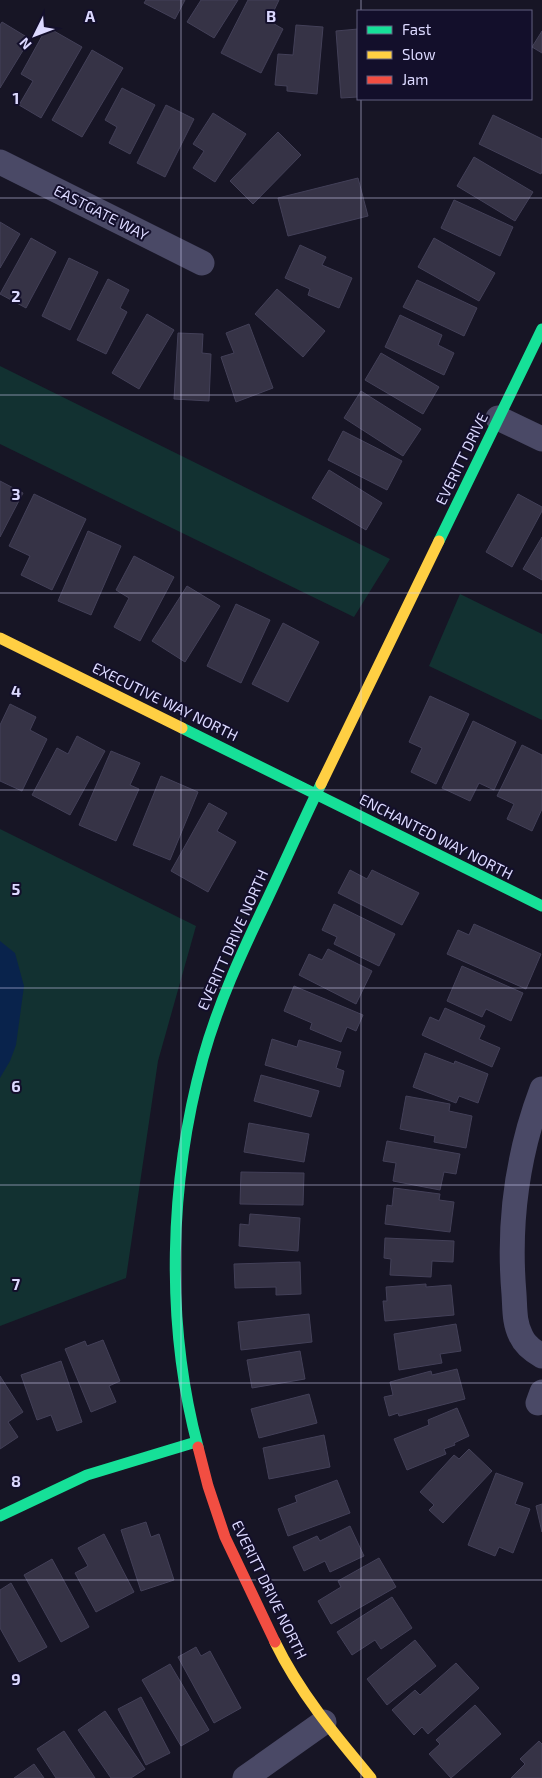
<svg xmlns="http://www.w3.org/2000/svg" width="542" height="1778" font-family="'Exo 2',sans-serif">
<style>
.green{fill:#123131}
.water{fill:#09234c}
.building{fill:#363346;stroke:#434058}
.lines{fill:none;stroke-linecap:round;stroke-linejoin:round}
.street{stroke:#4a4966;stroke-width:25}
.fast{stroke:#16e098;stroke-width:11}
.slow{stroke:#ffcf43;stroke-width:11}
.jam{stroke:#f24e42;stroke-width:11}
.grid{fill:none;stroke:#dcd9ff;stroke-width:1;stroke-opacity:0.55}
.labels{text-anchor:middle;stroke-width:4;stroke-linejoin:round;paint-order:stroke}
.street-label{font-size:15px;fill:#dcd9ff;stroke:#130f2b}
.grid-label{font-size:16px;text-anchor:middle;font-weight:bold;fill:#dcd9ff;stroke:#130f2b;stroke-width:4;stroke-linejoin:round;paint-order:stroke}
</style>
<rect width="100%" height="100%" fill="#171525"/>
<path class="green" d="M0 366 390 559 354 617 0 444Z
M460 594 542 634V720L429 666Z
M0 829 196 926 158 1061 126 1278 0 1326Z"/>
<path class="water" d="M0 941 15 953 24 986 16 1045 10 1061 0 1078Z"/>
<path class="building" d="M146 0H185L175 19 144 3Z
M201 0H238L214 38 187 22Z
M248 0H279L269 21 283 29 261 73 221 53Z
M2 22 30 39 0 88V25Z
M296 25 323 27 317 94 287 91V86L275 85 278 54 293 55Z
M47 27 82 47 41 118 19 105 33 81 21 74Z
M358 29V97L341 98 336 31Z
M542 31V53L532 47Z
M92 50 123 68 82 137 52 120Z
M122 88 155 105 130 154 109 143 117 127 105 120Z
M166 105 194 119 165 177 137 163Z
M213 113 246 134 215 182 193 168 204 151 193 144Z
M493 115 542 139V171L541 174 479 144Z
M278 132 301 155 253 204 230 181Z
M474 157 533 192 515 221 457 186Z
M358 178 368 216 288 236 278 198Z
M454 200 513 227 500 256 441 228Z
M0 222 20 234 0 268Z
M31 238 56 252 26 308 0 294Z
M434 238 495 273 479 301 418 267Z
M300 245 326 257 322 265 352 278 339 308 308 295 310 289 285 278Z
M69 258 98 272 70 330 42 316Z
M108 279 129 290 120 308 127 312 106 354 77 340Z
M417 280 477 308 464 336 403 307Z
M277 289 325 331 303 357 255 314Z
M147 314 174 330 139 389 112 373Z
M400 315 442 335 438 345 454 353 444 375 385 347Z
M249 324 273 388 236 402 221 357 234 353 226 333Z
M178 333 203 334 202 353 211 354 209 401 174 399Z
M381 353 439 387 423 414 365 380Z
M361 391 421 429 403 456 344 418Z
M343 431 402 461 387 490 328 460Z
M329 470 382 503 366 530 312 498Z
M0 481 23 493 0 537Z
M34 494 86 519 52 590 21 575 30 556 9 546Z
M518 494 542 507V511L512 567 486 552Z
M88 531 121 546 91 615 58 601Z
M542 537V580L523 569Z
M134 556 174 577 140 641 114 627 129 598 116 590Z
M187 586 220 606 185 662 152 641Z
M236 604 270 620 241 683 207 666Z
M283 623 319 642 288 702 252 684Z
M430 696 469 714 436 784 411 772 422 748 409 742Z
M10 704 36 717 30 730 47 739 22 791 0 781V725Z
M473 721 516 742 494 790 479 783 470 801 442 788Z
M77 736 105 751 70 815 32 795 57 748 68 754Z
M522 745 542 755V809L532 831 507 819 514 804 497 796Z
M111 751 140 763 130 785 139 789 116 841 79 825Z
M161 776 198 792 170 860 133 845Z
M209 803 227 813 217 831 236 842 208 892 171 871Z
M350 870 367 879 372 870 419 893 402 925 338 893Z
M334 904 395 934 379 966 334 944 337 937 322 930Z
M474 924 541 954 526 989 447 954 458 930 469 935Z
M328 949 372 971 356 1004 299 975 309 954 322 960Z
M462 966 523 993 511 1021 486 1009 482 1017 447 1001Z
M294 986 363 1015 356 1031 347 1027 341 1042 310 1029 312 1023 284 1011Z
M445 1008 485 1026 479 1039 500 1048 492 1067 422 1035 430 1017 439 1021Z
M272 1039 297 1047 299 1040 341 1052 336 1068 344 1071 340 1087 265 1065Z
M425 1053 454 1064 455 1061 488 1074 478 1103 459 1096 456 1103 413 1087Z
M261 1075 319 1091 311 1117 254 1101Z
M406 1096 450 1104 449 1111 472 1116 466 1148 434 1142 435 1136 400 1129Z
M249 1123 309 1134 304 1162 244 1152Z
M387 1141 460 1154 456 1174 444 1172 440 1190 393 1181 396 1163 383 1161Z
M241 1172 304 1173 303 1205 240 1204Z
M394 1188 440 1194 439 1200 454 1202 450 1232 385 1224 387 1205 392 1206Z
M250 1214 300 1218 298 1251 239 1246 240 1224 249 1225Z
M385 1238 454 1241 453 1262 432 1261 431 1277 390 1275 391 1259 384 1258Z
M300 1262 301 1294 276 1295V1287L235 1288 234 1264Z
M426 1284V1287L451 1285 454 1315 385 1321 383 1301H387L386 1287Z
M309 1314 312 1342 241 1350 238 1322Z
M456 1324 461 1351 440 1354 442 1363 399 1370 394 1334Z
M103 1340 120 1381 109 1386 116 1402 91 1412 65 1349 85 1341 87 1346Z
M300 1351 305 1379 252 1388 247 1360Z
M61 1361 82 1422 57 1431 51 1415 37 1420 21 1375Z
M457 1369 465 1399 399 1416 398 1413 389 1416 384 1397 393 1395 390 1382 431 1371 432 1375Z
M0 1376 23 1412 8 1422 18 1437 0 1449Z
M309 1394 317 1423 259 1438 251 1409Z
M457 1408 469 1436 454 1443 455 1445 444 1449 446 1454 407 1470 394 1439 429 1425 428 1420Z
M324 1435 330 1467 269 1479 263 1448Z
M469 1449 492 1471 443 1523 429 1510 434 1505 420 1492 454 1455 459 1459Z
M496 1473 523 1483 515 1504 530 1509 513 1553 499 1547 495 1556 468 1545Z
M337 1480 350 1513 288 1536 278 1509 297 1502 295 1496Z
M542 1504V1532L536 1506Z
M146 1522 151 1537 159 1534 174 1580 141 1591 121 1530Z
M350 1526 364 1556 330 1572 325 1561 304 1571 293 1547 317 1536 320 1541Z
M104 1534 134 1592 96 1612 75 1573 88 1566 78 1548Z
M379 1558 396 1587 331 1624 318 1601 341 1587 338 1581Z
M52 1559 89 1627 61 1642 24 1575Z
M11 1583 47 1647 19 1662 0 1628V1590Z
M392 1597 412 1628 381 1649 375 1640 352 1655 337 1632Z
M415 1640 436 1666 387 1705 367 1679Z
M196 1647 201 1656 210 1651 241 1708 214 1723 178 1657Z
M456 1663 479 1688 428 1734 422 1727 414 1735 392 1710 415 1690 420 1695Z
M170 1664 209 1730 181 1746 142 1680Z
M141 1697 170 1753 146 1765 118 1709Z
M475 1705 501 1734 451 1778 429 1754 440 1744 436 1740Z
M105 1711 145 1769 131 1778H111L78 1730Z
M64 1731 95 1778H56L37 1749Z
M539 1741 542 1744V1778H511L525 1764 520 1759Z
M34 1764 44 1778H14Z"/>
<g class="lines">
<path class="street" d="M0 162 202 263
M498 418 542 439
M542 1089C517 1155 508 1224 514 1294 515 1308 514 1323 521 1336 525 1345 533 1351 542 1356
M538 1403 542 1392
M245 1778 324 1722"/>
<path class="fast" d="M439 541 542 329
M182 728 542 906
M198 1447C165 1323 169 1182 203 1058 218 1004 241 954 265 904 284 864 302 823 321 784
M0 1516 87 1475 196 1442"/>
<path class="slow" d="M0 638 182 728
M321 784 439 541
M275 1642C299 1692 335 1735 371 1778"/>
<path class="jam" d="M198 1447 208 1486 225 1537 275 1642"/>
</g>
<path class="grid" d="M181 0V1778M361 0V11M361 99V1778M0 198H542M0 395H542M0 593H542M0 790H542M0 988H542M0 1185H542M0 1383H542M0 1580H542"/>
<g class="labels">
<g class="street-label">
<text transform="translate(101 213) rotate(27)" y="5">EASTGATE WAY</text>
<text transform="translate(462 459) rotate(-64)" y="5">EVERITT DRIVE</text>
<text transform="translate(165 702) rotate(26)" y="5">EXECUTIVE WAY NORTH</text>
<text transform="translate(436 837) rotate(27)" y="5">ENCHANTED WAY NORTH</text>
<text transform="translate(233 940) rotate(-66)" y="5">EVERITT DRIVE NORTH</text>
<text transform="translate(269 1590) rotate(64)" y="5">EVERITT DRIVE NORTH</text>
</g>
</g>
<g class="grid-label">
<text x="90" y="22">A</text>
<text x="271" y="22">B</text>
<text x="16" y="104">1</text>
<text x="16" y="302">2</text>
<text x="16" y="500">3</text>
<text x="16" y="697">4</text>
<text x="16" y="895">5</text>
<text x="16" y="1092">6</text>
<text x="16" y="1290">7</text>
<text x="16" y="1487">8</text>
<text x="16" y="1685">9</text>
</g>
<rect x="357" y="10" width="175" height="90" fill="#130f2b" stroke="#636080"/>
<rect x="367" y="26" width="25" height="8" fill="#16e098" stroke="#636080"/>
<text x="402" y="35" font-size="15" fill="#dcd9ff">Fast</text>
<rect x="367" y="51" width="25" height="8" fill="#ffcf43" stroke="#636080"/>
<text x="402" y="60" font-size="15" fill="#dcd9ff">Slow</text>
<rect x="367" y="76" width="25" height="8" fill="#f24e42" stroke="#636080"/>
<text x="402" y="85" font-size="15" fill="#dcd9ff">Jam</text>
<g transform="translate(35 35) rotate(228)" stroke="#130f2b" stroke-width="4" paint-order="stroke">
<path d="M0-4L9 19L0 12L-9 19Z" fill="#dcd9ff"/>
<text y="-8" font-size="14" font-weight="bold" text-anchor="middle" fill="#dcd9ff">N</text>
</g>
</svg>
